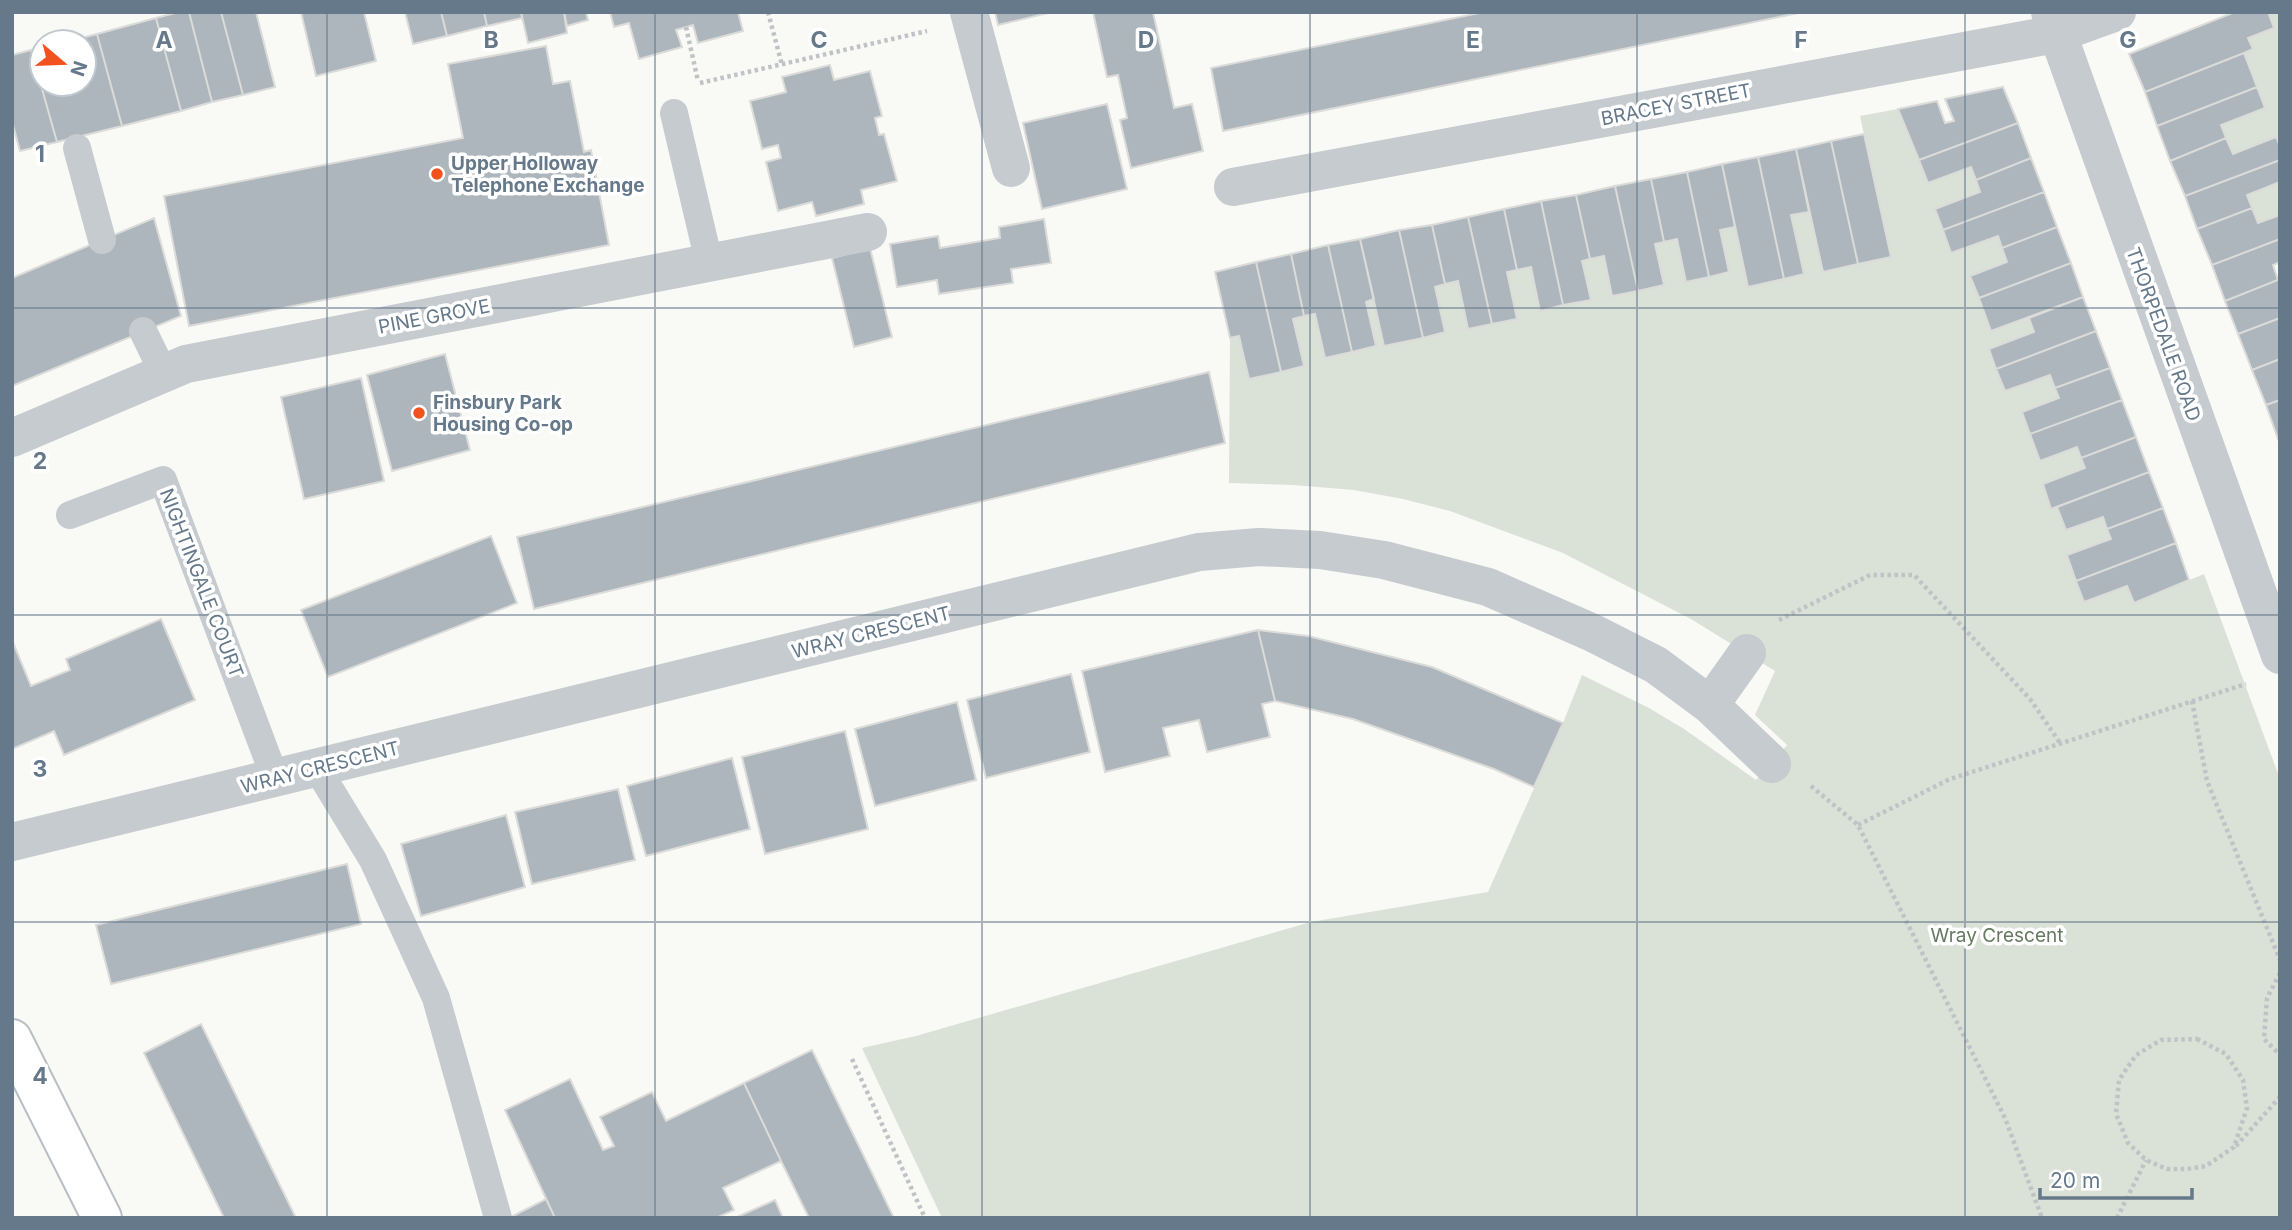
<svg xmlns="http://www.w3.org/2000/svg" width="2292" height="1230" font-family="Inter,sans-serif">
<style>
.green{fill:#dae1d7}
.building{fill:#acb6bc;stroke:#dbdbd9;stroke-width:2}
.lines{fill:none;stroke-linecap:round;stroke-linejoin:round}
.secondary-casing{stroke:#b8bec3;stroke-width:42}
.path{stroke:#c0c3c5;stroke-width:4.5;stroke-dasharray:3.5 3.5;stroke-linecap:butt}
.lane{stroke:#c6cbcf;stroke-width:28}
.street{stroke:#c6cbcf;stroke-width:38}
.secondary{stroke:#fff;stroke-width:38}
.grid{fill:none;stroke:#65798a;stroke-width:2;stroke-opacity:0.55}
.poi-dot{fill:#f2531e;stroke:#fff;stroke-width:2.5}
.labels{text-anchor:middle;stroke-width:7;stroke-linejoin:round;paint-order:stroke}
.street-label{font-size:19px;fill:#65798a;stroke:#fff}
.poi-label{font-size:19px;font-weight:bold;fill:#65798a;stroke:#fff;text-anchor:start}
.park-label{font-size:19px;fill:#667a61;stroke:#fff}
.grid-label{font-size:23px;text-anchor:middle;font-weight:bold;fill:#65798a;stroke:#fff;stroke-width:7;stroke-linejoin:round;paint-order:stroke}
</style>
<rect width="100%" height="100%" fill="#f9f9f6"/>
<path class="green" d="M2268 12H2280V146L2276 137 2233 154 2221 125 2265 108 2244 53 2253 49 2248 38 2274 28Z
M1898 109 1928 183 1971 167 1980 192 1935 209 1951 253 1998 236 2007 262 1970 276 1991 331 2029 318 2034 332 1989 350 2005 391 2050 375 2059 398 2022 412 2040 461 2077 447 2085 468 2043 484 2051 508 2057 507 2066 530 2103 517 2111 539 2067 555 2084 601 2127 586 2134 603 2204 574 2280 779V1218H942L862 1048 916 1036 1311 922 1488 892 1563 723 1582 675 1649 708 1684 729 1756 780 1787 745 1755 715 1775 671 1691 619 1563 553 1450 511 1403 499 1354 490 1293 485 1229 483 1230 338 1239 336 1250 379 1304 366 1293 319 1315 314 1325 358 1366 302 1374 299 1384 346 1445 332 1435 287 1458 281 1469 329 1492 324 1507 272 1531 267 1540 311 1590 300 1582 261 1604 256 1613 296 1663 285 1655 244 1677 239 1686 281 1729 273 1720 230 1735 227 1748 286 1784 279 1791 215 1809 212 1823 272 1891 257 1860 116Z
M2280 182V215L2258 223 2247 195Z"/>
<path class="building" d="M179 12H189L212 102 181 111 156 18Z
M189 12H221L243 95 212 102Z
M221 12H256L275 87 243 95Z
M301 12H364L376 61 316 76Z
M405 12H441L447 36 413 44Z
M441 12H484L487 26 447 36Z
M484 12H521L522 18 487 26Z
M521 12H564L567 33 528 43Z
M564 12H586L588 20 567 26Z
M610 12H738L743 31 698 43 693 25 676 30 682 47 639 59 629 23 614 27Z
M995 12H1052L998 25Z
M1093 12H1153L1174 108 1192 104 1203 151 1131 168 1120 120 1127 118 1118 75 1107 77Z
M1484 12H1803L1223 131 1211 68Z
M2235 12H2268L2274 28 2248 38 2253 49 2244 53 2145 92 2129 54Z
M156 18 181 111 122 126 97 34Z
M97 34 122 126 57 142 31 50 42 48V84H84V42H65Z
M546 46 553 84 570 81 584 152 591 150 609 245 189 326 164 196 463 138 448 64Z
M31 50 57 142 20 151 12 121V55Z
M2244 53 2257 87 2157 126 2145 92Z
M830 65 834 80 870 71 882 116 875 118 879 135 884 134 897 181 861 190 864 204 816 216 812 202 778 211 766 162 781 158 778 145 762 149 750 101 786 92 782 77Z
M2003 87 2018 123 1919 160 1898 109 1937 101 1945 123 1954 121 1945 99Z
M2257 87 2265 108 2221 125 2226 138 2170 161 2157 126Z
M1107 104 1127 189 1042 209 1023 123Z
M2018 123 2031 158 1976 180 1971 167 1928 183 1919 160Z
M1864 134 1891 257 1858 264 1831 141Z
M2276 137 2280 146V160L2185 196 2170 161 2226 138 2233 154Z
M1831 141 1858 264 1823 272 1796 149Z
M1796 149 1809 212 1791 215 1804 274 1784 279 1758 157Z
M1758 157 1784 279 1748 287 1722 164Z
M2031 158 2044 192 1943 230 1935 209 1980 192 1976 180Z
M2280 160V182L2247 195 2252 208 2197 229 2185 196Z
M1722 164 1735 227 1720 230 1729 272 1709 277 1687 172Z
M1687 172 1709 277 1686 282 1677 239 1664 242 1651 179Z
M1651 179 1664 242 1655 244 1664 285 1638 291 1615 186Z
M1615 186 1638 291 1612 296 1604 256 1590 259 1576 195Z
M2044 192 2057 227 2002 248 1998 236 1951 253 1943 230Z
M1576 195 1590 259 1582 261 1591 300 1563 305 1541 201Z
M1541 201 1563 305 1540 311 1531 267 1517 270 1504 209Z
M2252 208 2258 223 2280 215V239L2212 265 2197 229Z
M1504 209 1517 270 1507 272 1517 319 1492 324 1468 217Z
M1468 217 1492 324 1468 329 1458 281 1445 284 1432 225Z
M154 218 181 316 12 386V278Z
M1044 219 1051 263 1011 269 1013 283 939 294 937 280 897 287 890 244 938 236 940 248 1000 238 999 227Z
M1432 225 1445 284 1435 287 1445 332 1423 338 1399 230Z
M2057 227 2071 263 1979 298 1970 276 2007 262 2002 248Z
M1399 230 1423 338 1384 346 1360 239Z
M1360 239 1374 299 1366 302 1376 346 1352 352 1328 245Z
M2280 239V262L2273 265 2278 280 2225 301 2212 265Z
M1328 245 1352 352 1325 358 1315 314 1304 316 1291 254Z
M870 248 892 337 854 347 832 258Z
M1291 254 1304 316 1293 319 1304 366 1281 372 1256 262Z
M1256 262 1281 372 1249 379 1239 336 1230 338 1215 272Z
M2071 263 2083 297 1991 331 1979 298Z
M2280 279V318L2238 334 2225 301Z
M2083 297 2096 331 1996 369 1989 349 2034 332 2029 318Z
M2280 318V359L2252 370 2238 334Z
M2096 331 2110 368 2055 388 2050 375 2005 391 1996 369Z
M445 354 470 450 392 471 367 375Z
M2280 359V400L2266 405 2252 370Z
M2110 368 2122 400 2030 434 2022 412 2059 398 2055 388Z
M1209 372 1225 443 534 609 517 537Z
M361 378 384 481 304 499 281 397Z
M2122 400 2136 437 2081 458 2077 447 2040 461 2030 434Z
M2280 400V438L2278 439 2266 405Z
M2136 437 2149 472 2051 509 2043 484 2085 468 2081 458Z
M2149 472 2163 508 2107 529 2103 517 2066 530 2057 507Z
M2163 508 2176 543 2076 581 2067 555 2111 539 2107 529Z
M491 536 517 603 328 677 301 610Z
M2176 543 2189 580 2134 603 2127 586 2084 602 2076 581Z
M161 619 195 700 64 755 54 731 12 749V640L31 686 70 670 66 659Z
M1258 630 1308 636 1432 667 1563 723 1534 787 1494 769 1353 719 1275 701Z
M1258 630 1275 701 1262 704 1270 737 1207 752 1199 720 1163 728 1170 756 1105 772 1082 671Z
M1071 674 1090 752 986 778 967 700Z
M957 702 976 780 875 806 855 729Z
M845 731 868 829 765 854 742 757Z
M732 758 750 829 646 856 627 786Z
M618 789 635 860 532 884 515 812Z
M506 815 525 887 421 916 401 844Z
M347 864 361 924 111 984 96 925Z
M201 1024 296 1218H224L144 1053Z
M812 1050 894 1218H809L781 1161 744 1083Z
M570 1079 603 1150 614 1146 600 1117 652 1092 666 1121 744 1083 781 1161 723 1188 734 1210 716 1218H555L505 1110Z
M546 1199 555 1218H509Z
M775 1200 783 1218H735Z"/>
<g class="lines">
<defs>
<path id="secondary" d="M12 1039 102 1218"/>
</defs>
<use href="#secondary" class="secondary-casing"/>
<path class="path" d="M768 12 782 65
M686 27 698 81
M700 83 927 31
M1779 620 1870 575H1914L2030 699 2060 743
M2192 701 2207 781 2280 960
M1811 786 1858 825 2005 1118 2042 1218
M1858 825 1950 779 2246 684
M2280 973 2267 998 2264 1039 2280 1055
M2197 1039 2226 1054 2243 1080 2247 1108 2234 1147 2206 1166 2187 1169H2167L2146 1160 2128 1143 2116 1114 2119 1080 2136 1055 2161 1040Z
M852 1059 925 1218
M2236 1146 2280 1097
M2117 1218 2146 1160"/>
<path class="lane" d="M674 113 709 262
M77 148 102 240
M143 331 164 374
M70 515 163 480 275 778
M317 768 373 860 436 998 498 1218"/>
<path class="street" d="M969 12 1011 168
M2050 12 2280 655
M1233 187 2056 34 2117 12
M12 438 186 364 868 232
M1710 705 1747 653
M12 842 1199 552 1259 547 1320 550 1384 560 1488 587 1593 633 1656 665 1710 705 1772 764"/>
<use href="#secondary" class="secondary"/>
</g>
<path class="grid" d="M327 12V1218M655 12V1218M982 12V1218M1310 12V1218M1637 12V1218M1965 12V1218M12 308H2280M12 615H2280M12 922H2280"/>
<g class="poi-dot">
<circle cx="437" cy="174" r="7"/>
<circle cx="419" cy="413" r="7"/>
</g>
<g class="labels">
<g class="street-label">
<text transform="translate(1676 104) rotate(-11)" y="7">BRACEY STREET</text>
<text transform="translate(434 316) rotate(-11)" y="7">PINE GROVE</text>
<text transform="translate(2164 334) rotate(70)" y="7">THORPEDALE ROAD</text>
<text transform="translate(202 583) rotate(69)" y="7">NIGHTINGALE COURT</text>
<text transform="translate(871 632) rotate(-14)" y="7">WRAY CRESCENT</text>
<text transform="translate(320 767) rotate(-14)" y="7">WRAY CRESCENT</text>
</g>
<g class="poi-label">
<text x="451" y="170">Upper Holloway<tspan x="451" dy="22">Telephone Exchange</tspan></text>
<text x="433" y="409">Finsbury Park<tspan x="433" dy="22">Housing Co-op</tspan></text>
</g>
<g class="park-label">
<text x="1997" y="942">Wray Crescent</text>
</g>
</g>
<g class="grid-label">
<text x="164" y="48">A</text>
<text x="491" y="48">B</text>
<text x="819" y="48">C</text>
<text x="1146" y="48">D</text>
<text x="1473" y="48">E</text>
<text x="1801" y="48">F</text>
<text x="2128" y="48">G</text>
<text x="40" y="162">1</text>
<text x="40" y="469">2</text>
<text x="40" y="777">3</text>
<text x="40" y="1084">4</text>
</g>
<rect width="2292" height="1230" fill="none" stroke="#65798a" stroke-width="28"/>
<g transform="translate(63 63) rotate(109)"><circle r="33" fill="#ffffff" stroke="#c1c9d0" stroke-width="2"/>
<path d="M0-5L12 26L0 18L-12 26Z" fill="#f2531e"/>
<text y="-10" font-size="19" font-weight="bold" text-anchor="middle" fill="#65798a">N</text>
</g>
<path d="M2040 1188v10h152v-10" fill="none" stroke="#65798a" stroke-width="3.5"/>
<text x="2050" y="1188" font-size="21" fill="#65798a" stroke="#ffffff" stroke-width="5" paint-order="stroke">20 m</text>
</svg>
